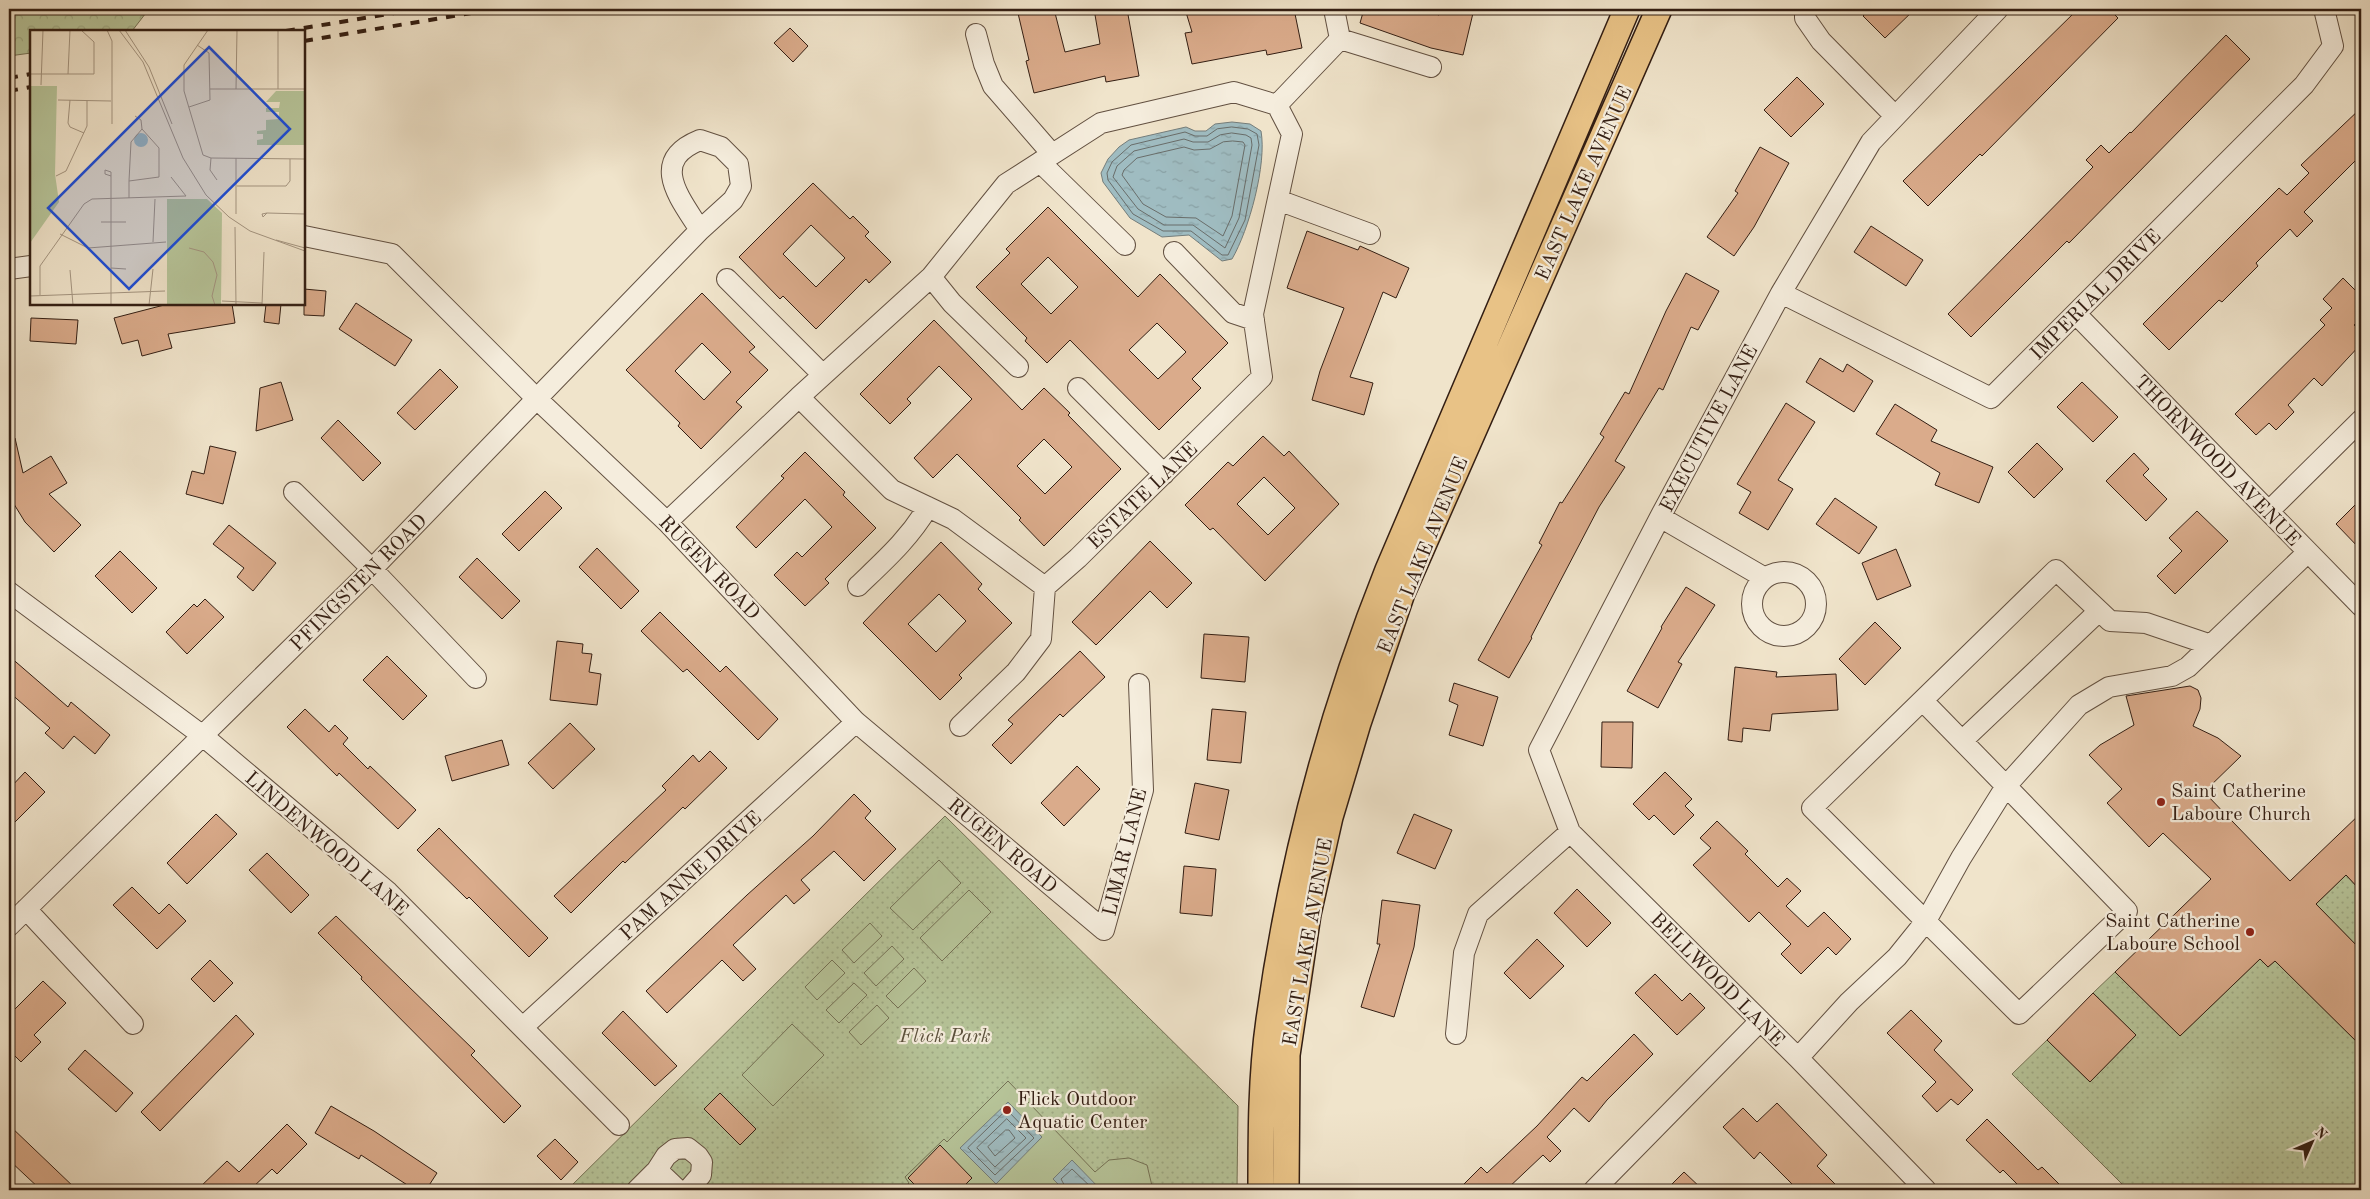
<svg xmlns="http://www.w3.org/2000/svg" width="2370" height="1199" font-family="'Old Standard TT',serif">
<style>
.forest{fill:url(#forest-crowns);stroke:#757256}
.park{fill:url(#park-dots);stroke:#757256}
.garden{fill:#b7c59a;stroke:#757256}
.water{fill:url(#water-ripples);stroke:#747d7b}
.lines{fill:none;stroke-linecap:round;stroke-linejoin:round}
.shore{stroke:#696d6a;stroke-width:1}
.building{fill:#daab8b;stroke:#331e13;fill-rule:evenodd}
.minor-casing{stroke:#625041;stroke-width:22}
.major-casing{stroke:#331e13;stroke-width:28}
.minor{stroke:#f5eddd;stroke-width:20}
.major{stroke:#e8c286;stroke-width:25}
.rail{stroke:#331e13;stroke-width:4;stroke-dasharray:9 9;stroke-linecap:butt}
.poi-dot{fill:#8f2418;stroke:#f5eddd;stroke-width:2}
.labels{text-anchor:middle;stroke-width:4.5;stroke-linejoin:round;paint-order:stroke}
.street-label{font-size:20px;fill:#331e13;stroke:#f5eddd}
.poi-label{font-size:20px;fill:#331e13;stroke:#f5eddd;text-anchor:start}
.park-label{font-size:20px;font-style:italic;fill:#5b503c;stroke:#f5eddd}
.inset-road{fill:none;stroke:#a49581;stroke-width:1}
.view{fill:#1d4ed8;fill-opacity:0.15;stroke:#1d4ed8;stroke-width:2.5}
.inset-edge{fill:none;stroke:#331e13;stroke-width:2.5}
</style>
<defs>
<pattern id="forest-crowns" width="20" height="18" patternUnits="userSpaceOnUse" patternTransform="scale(1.25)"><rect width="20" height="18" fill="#b7c59a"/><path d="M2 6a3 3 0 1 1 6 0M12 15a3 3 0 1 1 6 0" fill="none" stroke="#9ea984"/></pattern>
<pattern id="park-dots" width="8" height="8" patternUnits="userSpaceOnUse" patternTransform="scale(1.25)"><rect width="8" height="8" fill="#b7c59a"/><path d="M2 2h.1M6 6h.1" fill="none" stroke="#9ea984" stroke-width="1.8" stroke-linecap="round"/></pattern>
<pattern id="water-ripples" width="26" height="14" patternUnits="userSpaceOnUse" patternTransform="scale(1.25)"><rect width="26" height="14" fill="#9fbcc1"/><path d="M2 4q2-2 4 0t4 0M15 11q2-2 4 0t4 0" fill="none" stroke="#89a1a5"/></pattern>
</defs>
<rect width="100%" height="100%" fill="#f0e4cb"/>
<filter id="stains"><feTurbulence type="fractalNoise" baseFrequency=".004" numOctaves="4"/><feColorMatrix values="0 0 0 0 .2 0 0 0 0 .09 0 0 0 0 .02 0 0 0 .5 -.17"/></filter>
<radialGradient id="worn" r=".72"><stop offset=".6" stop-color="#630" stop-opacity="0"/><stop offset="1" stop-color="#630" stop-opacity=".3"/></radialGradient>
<path class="forest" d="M9 9H149L132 31H31V53L9 56Z"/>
<path class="park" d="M945 816 1238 1106 1237 1190H567Z
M2346 875 2361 891V950L2316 904Z
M2260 959 2268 967 2275 961 2361 1046V1190H2128L2012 1074 2047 1040 2090 1082 2136 1035 2093 993 2115 972 2180 1036Z"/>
<path class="garden" d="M939 860 961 883 913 930 890 908Z
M969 890 991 912 942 961 920 938Z
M870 923 882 936 854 963 842 950Z
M892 946 904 959 876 986 864 973Z
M832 960 845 973 817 1000 805 987Z
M914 968 926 981 898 1008 886 996Z
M854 983 867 995 839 1023 826 1010Z
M877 1005 889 1018 861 1045 849 1032Z
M792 1024 824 1055 773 1106 742 1075Z
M1008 1081 1095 1172 1109 1160 1129 1158 1147 1165 1153 1190H901L909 1183 905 1177 944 1139 947 1142Z"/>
<path class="water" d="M1232 122 1250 124 1261 131C1267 164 1249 230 1232 259L1222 261 1189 235 1162 237 1130 218 1103 182 1101 173 1108 159 1119 147 1129 140 1186 127 1195 131H1206L1215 124Z
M1008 1102 1042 1137 996 1184 960 1148Z
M1072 1160 1101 1190H1064L1053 1179Z"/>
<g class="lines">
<path class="shore" d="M1232 127 1248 129 1257 134 1259 145 1245 220 1228 255H1222L1191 231H1163L1133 214 1108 180 1107 173 1112 162 1131 145 1185 132 1195 136H1207L1217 129Z
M1232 133 1246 135 1251 138 1252 145 1239 218 1225 248 1193 225H1164L1138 209 1113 177 1117 166 1134 151 1184 139 1193 142H1208L1220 135Z
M1233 141 1243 142 1245 145 1232 216 1223 236 1196 218 1166 217 1143 204 1122 175 1124 170 1137 158 1184 147 1194 150 1210 149 1223 142Z
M1007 1110 1034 1138 995 1175 968 1148Z
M1007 1119 1026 1138 995 1167 977 1148Z
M1006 1130H1009L1015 1138 995 1156 988 1147Z
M1067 1190 1061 1179 1072 1169 1094 1190"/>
</g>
<path class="building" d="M1017 9H1054L1065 52 1100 44 1094 9H1127L1139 76 1106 82 1105 76 1034 93 1026 61 1029 60Z
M1185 9H1294L1302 48 1267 55 1266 50 1192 64 1185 33 1192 32Z
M1364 9H1420L1439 15 1440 9H1474L1463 55 1431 48 1360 23Z
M1870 9H1915L1885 38 1863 16Z
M2078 9H2109L2118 18 1982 156 1980 154 1928 206 1903 181Z
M790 28 808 46 793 62 774 43Z
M2226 35 2250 59 2069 243 2067 241 1971 337 1948 314 2093 167 2086 160 2101 145 2109 153 2130 132 2131 133Z
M1797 77 1824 104 1791 137 1764 110Z
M2361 108V155L2304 212 2313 221 2297 237 2290 229 2256 263 2258 266 2222 302 2219 300 2169 350 2143 324 2279 188 2287 195 2309 173 2301 165Z
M1760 147 1789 163 1754 227 1734 256 1707 237 1738 193 1735 191Z
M813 183 850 219 853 216 869 232 865 236 891 262 869 283 866 279 816 329 783 296 780 299 739 257ZM811 225 845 258 816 287 783 254Z
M1048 207 1138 297 1160 274 1228 343 1192 379 1201 388 1159 430 1070 340 1047 363 1025 341 1027 338 976 287 1010 253 1006 249ZM1048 257 1078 287 1051 314 1021 284ZM1157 323 1186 352 1158 379 1129 350Z
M1871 226 1923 260 1906 286 1854 252Z
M1307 231 1358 250 1360 246 1409 268 1396 298 1383 292 1350 377 1373 383 1364 415 1312 400 1320 371 1344 308 1287 288Z
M1686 273 1719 291 1698 330 1691 327 1663 390 1659 388 1615 461 1625 467 1599 507 1531 637 1532 638 1509 678 1478 660 1542 545 1539 543 1560 502 1562 503 1604 437 1600 434 1625 392 1629 394 1666 311Z
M2343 278 2361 296V318L2354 325 2361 332V344L2322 386 2314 378 2288 405 2294 412 2276 430 2269 423 2256 435 2235 414 2325 325 2320 320 2332 308 2323 299Z
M304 289 326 291 324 316 304 315Z
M702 293 755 347 749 352 768 370 736 402 742 407 701 449 678 426 680 423 626 370ZM702 343 731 372 704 400 675 371Z
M356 303 412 340 395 366 339 329Z
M168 304H232L235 323 168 334 172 348 142 356 138 340 122 344 114 318Z
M266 304H281L279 324 264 322Z
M31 318 78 320 76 344 30 341Z
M934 320 1022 410 1044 388 1070 413 1068 415 1121 469 1044 546 1019 520 1021 518 957 454 933 478 914 458 972 399 939 366 907 399 911 403 890 424 860 394ZM1044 439 1072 467 1045 494 1017 466Z
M1820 358 1843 372 1847 364 1873 381 1854 412 1806 382Z
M440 369 458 387 415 430 397 413Z
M281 382 293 420 256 431 260 388Z
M2082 382 2118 417 2093 442 2057 407Z
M1786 403 1815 422 1778 480 1793 489 1768 530 1739 513 1751 492 1737 484Z
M1895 404 1937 430 1931 441 1993 467 1979 503 1935 485 1940 473 1876 434Z
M338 420 381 463 363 481 321 438Z
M1263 436 1284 456 1289 451 1339 504 1265 581 1213 528 1210 530 1185 505 1228 462 1233 466ZM1264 477 1295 508 1268 535 1237 504Z
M15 438 23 473 51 456 67 483 49 494 81 525 54 552 25 522 9 496V439Z
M2037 443 2063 469 2034 498 2008 472Z
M210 446 236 452 223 504 186 494 192 471 204 474Z
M805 452 845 492 843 495 876 528 825 579 829 583 805 606 774 575 797 552 802 557 832 527 805 499 756 548 736 527 784 478 781 476Z
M2134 453 2149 469 2143 475 2167 499 2146 521 2106 481Z
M545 491 562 508 519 551 502 534Z
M1835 498 1877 527 1859 554 1816 524Z
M2361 499V550L2336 524Z
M2197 511 2228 541 2175 594 2157 576 2182 551 2169 538Z
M229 525 276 563 253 591 237 577 244 568 213 544Z
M1150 541 1192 583 1167 608 1150 591 1096 645 1072 622Z
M941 542 982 584 978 589 1012 623 959 675 962 678 940 700 863 623ZM939 594 966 621 936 652 908 624Z
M597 548 639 591 621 609 579 567Z
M1896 549 1911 586 1877 600 1862 563Z
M120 551 157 588 132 613 95 576Z
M477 558 520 601 502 619 459 577Z
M1686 587 1715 605 1678 662 1682 664 1658 708 1627 691 1662 628 1661 627Z
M205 599 224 617 187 654 166 632 194 604 197 607Z
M660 612 720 672 726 666 778 719 758 740 687 669 683 672 641 631Z
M1875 622 1901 648 1865 685 1839 659Z
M1204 634 1249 637 1245 682 1201 678Z
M557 641 583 644 582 653 592 654 589 672 601 674 597 705 550 700Z
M1080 651 1105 677 1063 717 1060 714 1011 764 992 745 1013 724 1008 720Z
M9 656 68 707 71 702 110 735 95 754 74 736 63 749 45 733 50 728 9 692Z
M387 656 427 696 403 720 363 680Z
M1735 667 1777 672 1776 677 1836 674 1838 710 1772 714 1770 731 1743 728 1742 742 1728 740Z
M1454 683 1498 697 1483 746 1449 735 1458 705 1449 701Z
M2190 686 2198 690 2201 698 2200 709 2193 726 2218 738 2241 756 2204 792 2290 881 2361 813V891L2346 875 2316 904 2361 950V1046L2275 961 2268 967 2260 959 2180 1036 2115 972 2211 879 2163 833 2149 847 2107 803 2122 789 2089 755 2100 745 2134 725 2126 696Z
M305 709 329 732 335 725 348 738 343 744 368 769 370 766 416 810 398 829 339 773 337 776 287 727Z
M1212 709 1246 712 1241 763 1207 760Z
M1602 722H1633L1632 768 1601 767Z
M570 723 595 749 553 789 528 763Z
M502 740 509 765 452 781 445 756Z
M710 751 727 768 685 809 683 807 625 863 623 861 571 913 554 896 666 790 662 786 693 755 699 762Z
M1077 766 1100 789 1064 826 1041 803Z
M25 772 45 792 9 828V789Z
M1665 772 1692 799 1685 806 1694 815 1674 835 1654 815 1649 820 1633 804Z
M1195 783 1229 790 1219 840 1185 833Z
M854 794 871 811 865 818 896 849 864 881 834 851 801 880 810 890 794 904 786 895 733 945 756 969 743 981 722 960 667 1013 646 991 747 895 813 836Z
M216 814 237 834 187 884 167 863Z
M1414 814 1452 830 1435 869 1397 853Z
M1717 821 1748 851 1745 854 1778 887 1787 878 1801 891 1786 906 1808 927 1824 912 1851 939 1836 955 1828 947 1801 974 1781 954 1791 944 1759 912 1749 922 1693 865 1711 848 1700 838Z
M439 828 548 938 529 957 469 897 467 899 417 850Z
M267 853 309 895 291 913 249 870Z
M1184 866 1216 869 1212 916 1180 913Z
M132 887 159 914 169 904 186 921 157 949 113 905Z
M1577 889 1611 923 1587 947 1554 913Z
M1382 900 1420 905 1414 947 1394 1017 1361 1007 1380 944H1377Z
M336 916 475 1051 471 1055 521 1106 504 1123 361 979 362 977 318 933Z
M1537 939 1564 966 1530 999 1504 973Z
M210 960 233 983 214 1002 191 979Z
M1655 974 1682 1001 1690 993 1705 1008 1677 1035 1635 993Z
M43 981 66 1003 34 1035 41 1042 21 1062 9 1050V1015Z
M2093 993 2136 1035 2090 1082 2047 1040Z
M1911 1010 1942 1041 1934 1050 1973 1090 1958 1105 1951 1099 1937 1112 1922 1096 1936 1082 1887 1033Z
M623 1011 677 1066 655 1086 602 1033Z
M236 1015 254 1034 160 1131 141 1112Z
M1634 1034 1653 1054 1607 1100 1589 1122 1574 1108 1547 1137 1561 1151 1550 1162 1543 1155 1506 1190H1458L1481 1167 1487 1173 1537 1126 1582 1077 1587 1081Z
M85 1050 133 1093 116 1112 68 1069Z
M720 1093 756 1129 740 1145 704 1109Z
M1777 1103 1827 1155 1817 1166 1841 1190H1798L1760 1152 1754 1159 1723 1127 1743 1108 1757 1122Z
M331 1106 374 1131 437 1173 426 1190H415L361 1155 359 1159 315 1133Z
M1987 1119 2038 1170 2042 1167 2065 1190H2023L2003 1170 2000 1173 1966 1140Z
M287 1124 307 1144 277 1174 272 1169 250 1190H197L227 1161 239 1172Z
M9 1125 77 1190H41L9 1160Z
M555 1139 578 1162 561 1180 537 1156Z
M940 1145 972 1178 960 1190H920L908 1178Z
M1684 1172 1703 1190H1666Z"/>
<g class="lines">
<defs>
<path id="minor" d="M1805 9V18L1821 41 1895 116
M976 34 984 64 993 86 1052 154
M1340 39 1431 67
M1234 92 1277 105 1292 134 1253 314 1262 377 1078 558 1045 587 953 519 892 490 799 397 931 277 1006 184 1101 123Z
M1277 105 1340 39 1334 9
M1040 162 1125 245
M1278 200 1370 234
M304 236 392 254 538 400 667 522 856 722 1104 930 1143 790 1139 684
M1174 252 1233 313 1254 320
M9 269 31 266
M931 277 952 303 1018 367
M727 279 823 375
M1781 293 1991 398 2304 85 2333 46 2324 9
M2076 314 2361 606
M1078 388 1164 474
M294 492 372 569 476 678
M2269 511 2361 420
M1660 517 1765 578
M667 522 799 397
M1752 604a32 32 0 1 1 64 0a32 32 0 1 1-64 0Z
M858 586C885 560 909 539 928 507
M9 592 203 736 388 892 619 1125
M2211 645 2146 623 2110 621 2056 570 1812 808 2019 1014 2127 911 2006 786 2079 705 2109 687 2172 676 2188 667 2308 552
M960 726 1016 672 1041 639 1045 587
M1962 741 2099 611
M26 909 133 1024
M9 926 372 569 700 230 733 200 741 186 738 164 721 147 700 140C648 161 680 198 700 230
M523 1027 856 722
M1456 1034 1464 953 1478 914 1570 832
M1798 1058 1849 1002 1897 957 1926 921 1961 858 2006 786 1923 701
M657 1170 678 1190
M637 1190 657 1170 666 1156 675 1149 688 1148 698 1156 702 1162 701 1175 688 1190
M1594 1190 1760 1021
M1926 1190 1798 1058 1570 832 1539 750 1660 517 1781 293 1871 142 1998 9"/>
<path id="major" d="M1261 1190C1261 1134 1261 1076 1269 1020 1290 867 1331 713 1388 570L1627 9
M1286 1190 1287 1055 1308 914 1330 817 1358 723 1402 593 1659 9"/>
</defs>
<use href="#minor" class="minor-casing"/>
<use href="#major" class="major-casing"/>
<use href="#minor" class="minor"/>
<use href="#major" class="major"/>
<path class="rail" d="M286 31 419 9
M304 41 495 9
M9 78 31 74
M9 91 31 87"/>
</g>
<g class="poi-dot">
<circle cx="2161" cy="802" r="5"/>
<circle cx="2250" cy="932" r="5"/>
<circle cx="1007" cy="1110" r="5"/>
</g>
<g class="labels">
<g class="street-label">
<text transform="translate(1583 183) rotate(-66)" y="7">EAST LAKE AVENUE</text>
<text transform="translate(2095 294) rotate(-45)" y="7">IMPERIAL DRIVE</text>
<text transform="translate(1708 428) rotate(-62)" y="7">EXECUTIVE LANE</text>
<text transform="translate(2218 460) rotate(46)" y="7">THORNWOOD AVENUE</text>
<text transform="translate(1142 495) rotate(-44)" y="7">ESTATE LANE</text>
<text transform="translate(1422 555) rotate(-68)" y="7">EAST LAKE AVENUE</text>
<text transform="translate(710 567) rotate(46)" y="7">RUGEN ROAD</text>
<text transform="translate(358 582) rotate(-45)" y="7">PFINGSTEN ROAD</text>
<text transform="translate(327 843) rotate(41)" y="7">LINDENWOOD LANE</text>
<text transform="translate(1003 845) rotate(40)" y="7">RUGEN ROAD</text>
<text transform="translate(1124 852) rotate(-76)" y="7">LIMAR LANE</text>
<text transform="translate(690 875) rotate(-42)" y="7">PAM ANNE DRIVE</text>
<text transform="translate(1307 942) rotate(-80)" y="7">EAST LAKE AVENUE</text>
<text transform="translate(1718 979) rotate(45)" y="7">BELLWOOD LANE</text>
</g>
<g class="poi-label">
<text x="2171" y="797">Saint Catherine<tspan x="2171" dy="23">Laboure Church</tspan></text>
<text x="2240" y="927" text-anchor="end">Saint Catherine<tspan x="2240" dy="23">Laboure School</tspan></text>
<text x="1017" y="1105">Flick Outdoor<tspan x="1017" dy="23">Aquatic Center</tspan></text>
</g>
<g class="park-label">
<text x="945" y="1042">Flick Park</text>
</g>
</g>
<g transform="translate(30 30)">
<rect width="275" height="275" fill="#f0e4cb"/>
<path d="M0 56H27L25 144 29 172 0 213Z" fill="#b7c59a"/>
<path d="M246 61H275V115H227V110L233 109V104H227V101L236 100V90L249 89V82H236V78H249L250 72H236ZM137 169H177L192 183 191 275H137Z" fill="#b7c59a"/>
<path d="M264 79H275V110H264ZM175 179 184 186 188 196 186 218 180 222 174 220 169 210H160V183H171ZM145 236H153L155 254V236H163V254H156L162 269 143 267Z" fill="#b7c59a"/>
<path d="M104 110a7 7 0 1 1 14 0a7 7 0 1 1-14 0Z" fill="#9fbcc1"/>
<path class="inset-road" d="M77 0 82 11V94M89 0 113 32 153 128 176 165 199 187 220 201 275 221M95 0 119 37 142 94M178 0 154 35V61L173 125 181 128 275 129M0 44H64V12L51 0M38 44 40 0M11 55 13 0M180 59H275M206 59 207 0M248 59V0M28 70 81 71M40 70 38 93 40 97 54 103M159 77 180 70 179 23 167 15M105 86 111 90 112 99M112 99 129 118V147L99 151 101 112ZM181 128 180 140 187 150M26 146 36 141 57 96V70M81 146 75 144V140L81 142V275M207 156H256L260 151V129M99 168V151M237 183 232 184 233 187 237 183 275 184M206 184V128M71 192H96M205 197 206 275M30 204 58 218 136 212M246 210 275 218M123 212 125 169M159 218 174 222 183 232 187 245 182 266 185 275M81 238 96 239M40 240 43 275M10 265V236L54 174 62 169 156 166 141 147M0 266 135 261M192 271 232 273M119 275 123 239M232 275 234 222"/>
<path class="view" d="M179 17 260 99 99 259 18 178Z"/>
<rect width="275" height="275" class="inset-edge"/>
</g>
<rect width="2370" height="1199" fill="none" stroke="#f0e4cb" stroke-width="30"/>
<rect x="10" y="10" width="2350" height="1179" fill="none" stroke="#331e13" stroke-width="2.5"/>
<rect x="15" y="15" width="2340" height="1169" fill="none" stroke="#331e13"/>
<g transform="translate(2312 1142) rotate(45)" stroke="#f5eddd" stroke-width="4" paint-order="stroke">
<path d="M0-4L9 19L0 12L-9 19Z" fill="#331e13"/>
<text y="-8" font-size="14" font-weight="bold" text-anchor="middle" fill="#331e13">N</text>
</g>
<rect width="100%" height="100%" filter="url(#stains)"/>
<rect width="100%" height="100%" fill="url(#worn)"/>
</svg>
